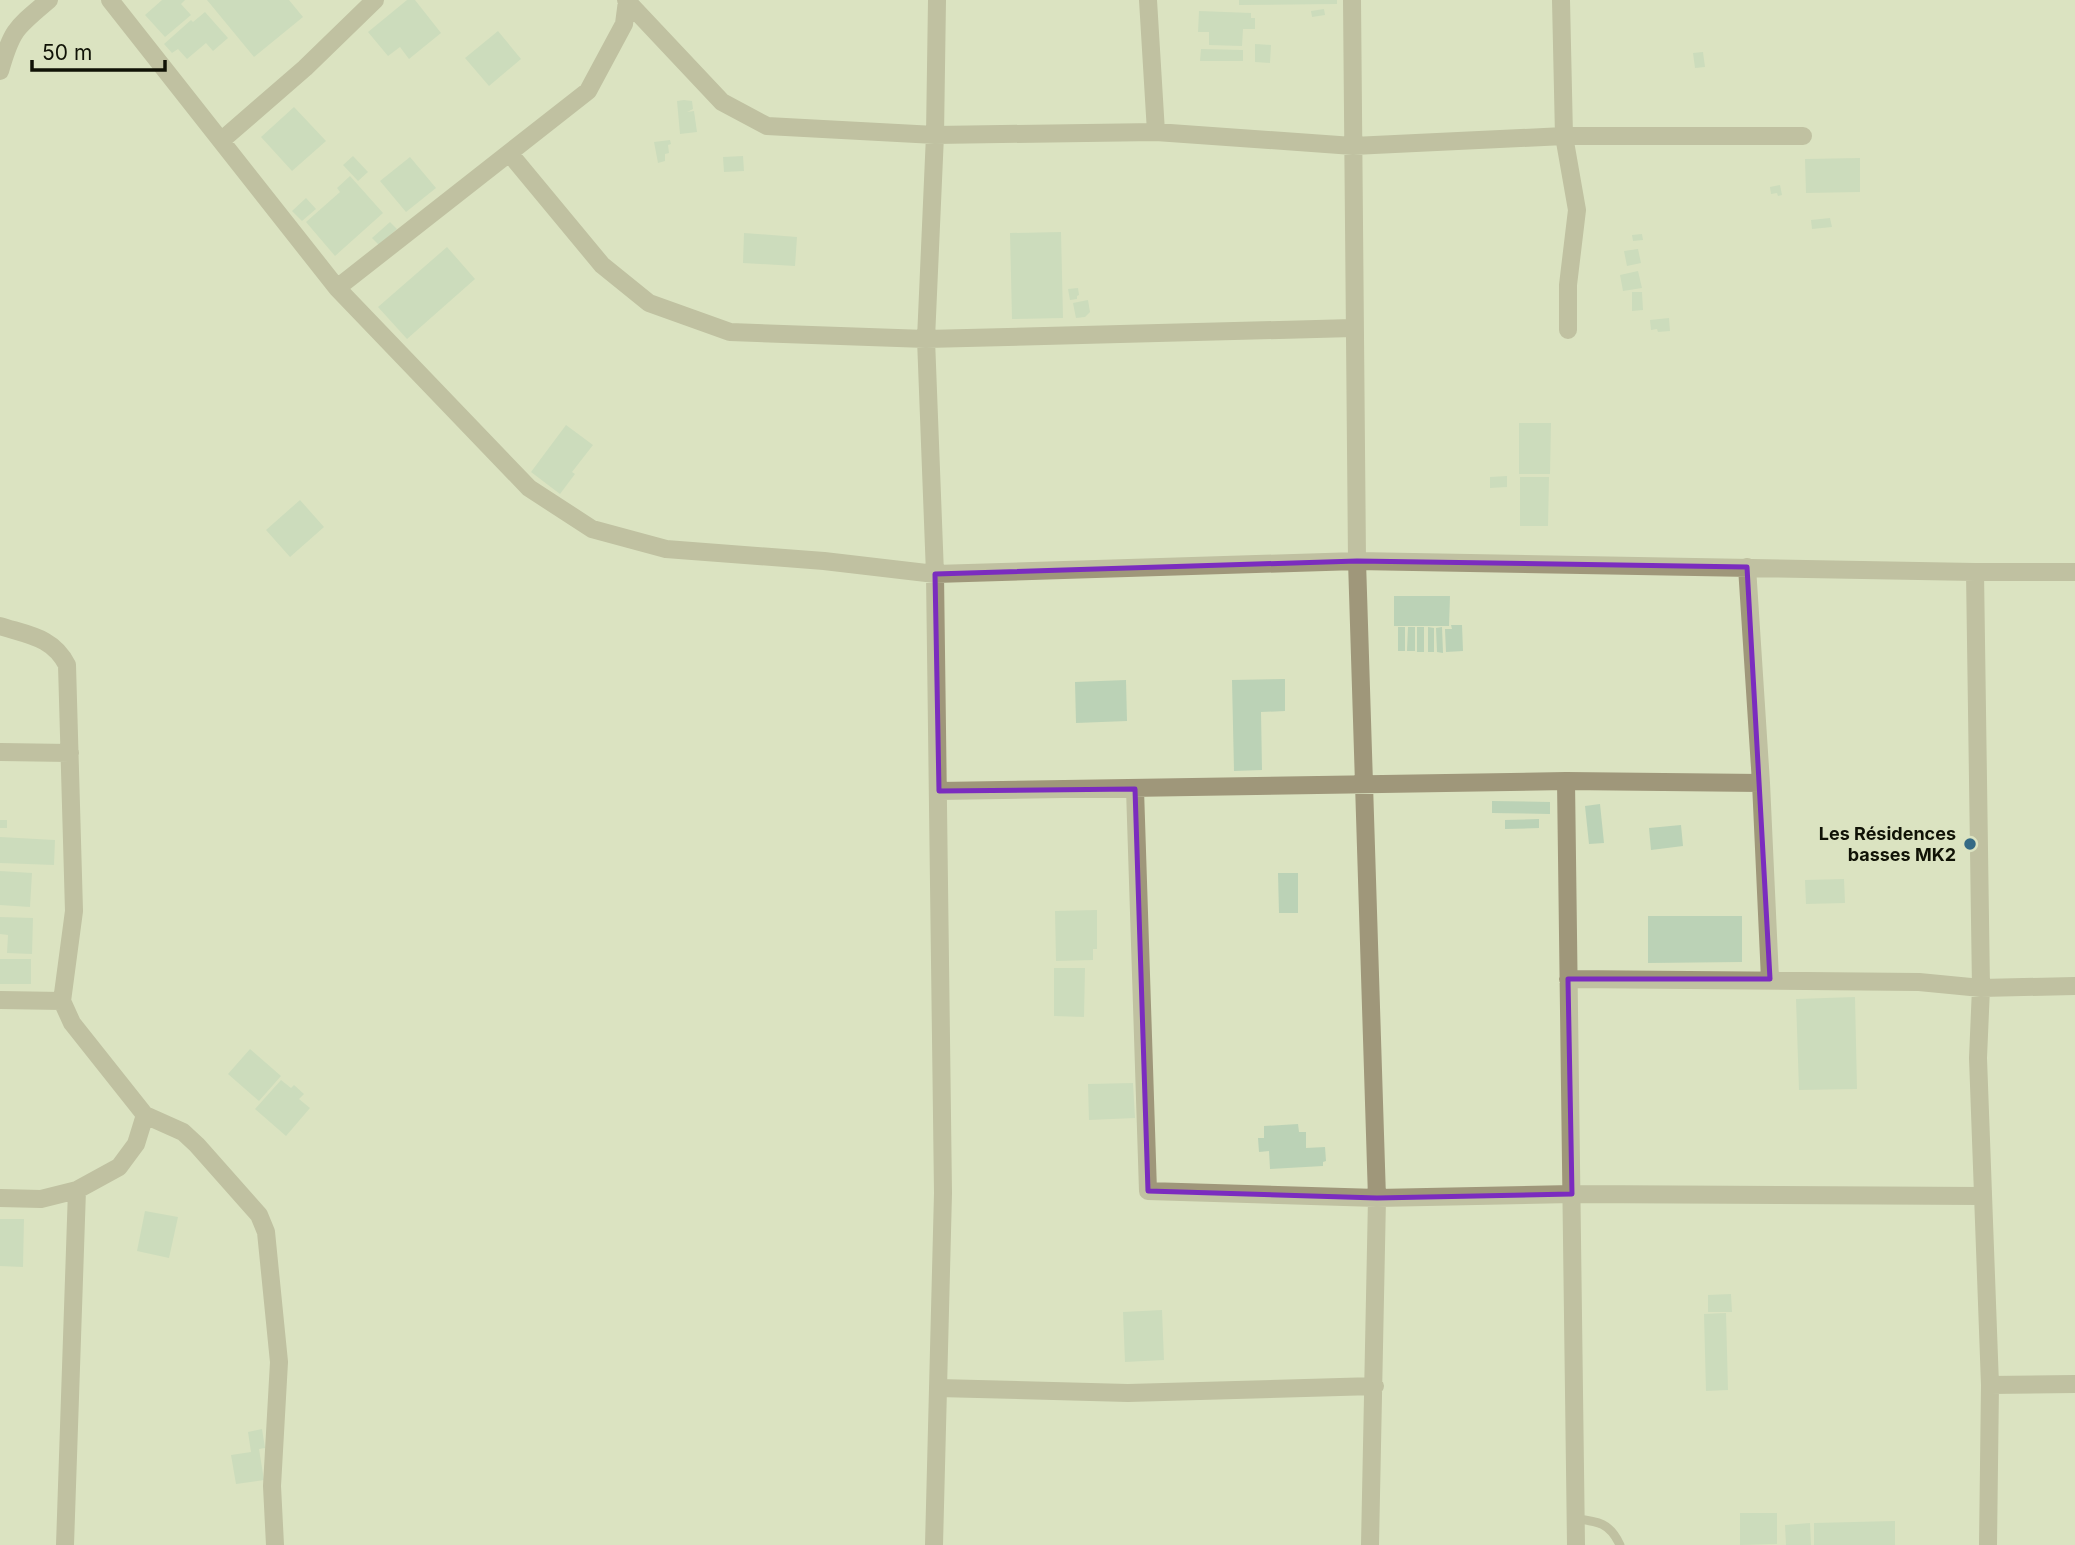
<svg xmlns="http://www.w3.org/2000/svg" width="2075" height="1545" font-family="Inter,sans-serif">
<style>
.building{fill:#bbd2b6}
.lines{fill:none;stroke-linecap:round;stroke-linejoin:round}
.service{stroke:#9f977a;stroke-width:9}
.minor{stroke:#9f977a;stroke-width:18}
.marked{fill:none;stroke:#7b2cbf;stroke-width:5;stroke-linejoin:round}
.poi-dot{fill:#346a85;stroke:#dbe3c1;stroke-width:2.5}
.labels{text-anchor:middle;stroke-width:5;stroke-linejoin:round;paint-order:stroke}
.poi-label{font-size:18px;font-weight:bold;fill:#101206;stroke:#dbe3c1;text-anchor:end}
</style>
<rect width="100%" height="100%" fill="#dbe3c1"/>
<path class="building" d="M162 0H185L181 4 191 15 165 37 145 15Z
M207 0H289L303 17 254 57Z
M407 0H415L441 33 409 59 400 47 388 56 368 32Z
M1239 0H1337V4L1239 5Z
M1324 9 1325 15 1312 17 1311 11Z
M1199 11 1251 13V18H1255V29H1243L1242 46 1209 45V32H1198Z
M205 12 228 38 213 51 206 43 187 59 178 49 172 53 164 44 191 20 193 22Z
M498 31 521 59 489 86 465 58Z
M1255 44 1271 45 1270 63 1255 62Z
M1201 49 1243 50V61H1200Z
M1703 52 1705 67 1695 68 1693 53Z
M684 100 692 101 693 109 687 112 694 111 697 132 680 134 677 101Z
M294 107 326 141 292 171 261 137Z
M670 140 671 144 668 145 669 153 665 154V161L658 163 654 142Z
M353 156 368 172 358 181 343 165Z
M743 156 744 171 724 172 723 157Z
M410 157 436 188 406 212 380 181Z
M1860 158V192L1806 193 1805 159Z
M350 176 383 213 335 256 306 222 340 192 337 188Z
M1780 185 1782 195 1778 196 1777 193 1771 194 1770 187Z
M306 198 316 209 302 221 292 211Z
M1830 218 1832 227 1812 229 1811 220Z
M390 222 397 229 379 245 372 238Z
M1061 232 1063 318 1012 319 1010 233Z
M744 233 797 237 795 266 743 263Z
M1642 234 1643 240 1633 241 1632 235Z
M447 247 475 279 407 339 378 307Z
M1638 249 1641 263 1627 266 1624 251Z
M1638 271 1642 288 1623 291 1620 275Z
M1078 288 1079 295 1077 296V299L1070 300 1068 289Z
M1632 292H1642L1643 310 1632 311Z
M1088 300 1090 312 1085 317 1076 318 1073 303Z
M1669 318 1670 331 1658 332 1657 329 1651 330 1650 320Z
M1519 423H1551L1550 474H1519Z
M566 425 593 445 572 472 575 474 560 494 531 472Z
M1507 476V487L1490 488V477Z
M1520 477H1549L1548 526H1520Z
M300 500 324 527 290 557 266 530Z
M1394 596H1450L1449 626H1394Z
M1451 625H1462L1463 651 1446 652 1445 629H1452Z
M1398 627H1405V651H1398Z
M1408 627H1415V651H1407Z
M1417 627H1424V652H1417Z
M1428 627 1434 628V652H1428Z
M1442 627 1443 653 1437 652 1436 628Z
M1285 679V711L1261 712 1262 770 1234 771 1232 680Z
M1126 680 1127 721 1076 723 1075 682Z
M1492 801 1550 802V814L1492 813Z
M1600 804 1604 843 1589 844 1585 806Z
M1539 819V828L1505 829V820Z
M0 820H7V828H0Z
M1681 825 1683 846 1651 850 1649 828Z
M0 837 55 840 54 865 0 863Z
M0 871 32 873 30 907 0 905Z
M1278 873H1298V913H1279Z
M1844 879 1845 903 1806 904 1805 880Z
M1097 910V949H1093V960L1056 961 1055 911Z
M1648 916H1742V962L1648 963Z
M0 917 33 918 32 954 7 953 8 935 0 934Z
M0 959H31V984H0Z
M1054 968H1085L1084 1017 1054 1016Z
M1855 997 1857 1089 1799 1090 1796 999Z
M250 1049 281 1076 259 1101 228 1074Z
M281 1080 291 1088 294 1085 304 1094 299 1099 310 1108 286 1136 255 1109Z
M1133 1083 1135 1118 1089 1120 1088 1084Z
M1298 1124 1299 1132H1306V1148L1325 1147 1326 1161 1323 1162V1166L1270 1169 1269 1151 1259 1152 1258 1138H1264V1126Z
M145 1211 178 1217 169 1258 137 1251Z
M0 1219H24L23 1267 0 1266Z
M1731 1294 1732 1312H1708V1295Z
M1162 1310 1164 1360 1125 1362 1123 1312Z
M1726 1313 1728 1390 1706 1391 1704 1314Z
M262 1429 265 1448 259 1449 264 1480 236 1484 231 1455 251 1452 248 1432Z
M1740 1513H1777V1544L1740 1545Z
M1895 1521V1545H1814V1523Z
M1810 1523 1811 1545H1786L1785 1525Z"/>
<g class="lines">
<path class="service" d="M1576 1519C1598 1521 1610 1523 1620 1545"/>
<path class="minor" d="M110 0 337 288 529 488 592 529 666 549 824 561 935 574 1357 561 1975 572H2075
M626 0 722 102 767 126 935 135 1156 132 1353 146 1564 136H1803
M1148 0 1156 132
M1352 0 1357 561 1377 1198 1370 1545
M1561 0 1564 136 1577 210 1568 285V330
M0 71C12 29 16 28 49 0
M222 140 305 68 375 0
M510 154 602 265 649 303 730 332 926 339 1353 328
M337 288 588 91 624 24 627 1
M1747 567 1761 783 1770 979
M1975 572 1981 988 1978 1058 1990 1385 1988 1545
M0 626C28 635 53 637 67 665L74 911 62 1001 72 1023 145 1115 183 1132 197 1145 259 1215 266 1232 279 1362 272 1486 275 1545
M0 752 70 753
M1566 781 1576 1545
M1135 789 1148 1191 1377 1198 1572 1194 1983 1196
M939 791 1566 781 1761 783
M1568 979 1919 982 1981 988 2075 986
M0 1000 62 1001
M0 1198 41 1199 77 1190 119 1167 136 1144 145 1115
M1990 1385 2075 1384
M938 1388 1128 1393 1375 1386
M65 1545 77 1190
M934 1545 943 1193 935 574 926 339 935 135 937 0"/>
</g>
<path d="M0 0H2075V1545H0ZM1357 561 1747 567 1770 979H1568L1572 1194 1377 1198 1148 1191 1135 789 939 791 935 574Z" fill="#dbe3c1" fill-opacity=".55" fill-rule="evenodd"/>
<path class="marked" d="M1357 561 1747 567 1770 979H1568L1572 1194 1377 1198 1148 1191 1135 789 939 791 935 574Z"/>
<circle class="poi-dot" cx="1970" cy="844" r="7"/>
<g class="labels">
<g class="poi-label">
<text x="1956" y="840">Les Résidences<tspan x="1956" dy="21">basses MK2</tspan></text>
</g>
</g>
<path d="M32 60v10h133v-10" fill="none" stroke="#101206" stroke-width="3.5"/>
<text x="42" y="60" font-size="21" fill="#101206" stroke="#dbe3c1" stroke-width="5" paint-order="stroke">50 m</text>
</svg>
